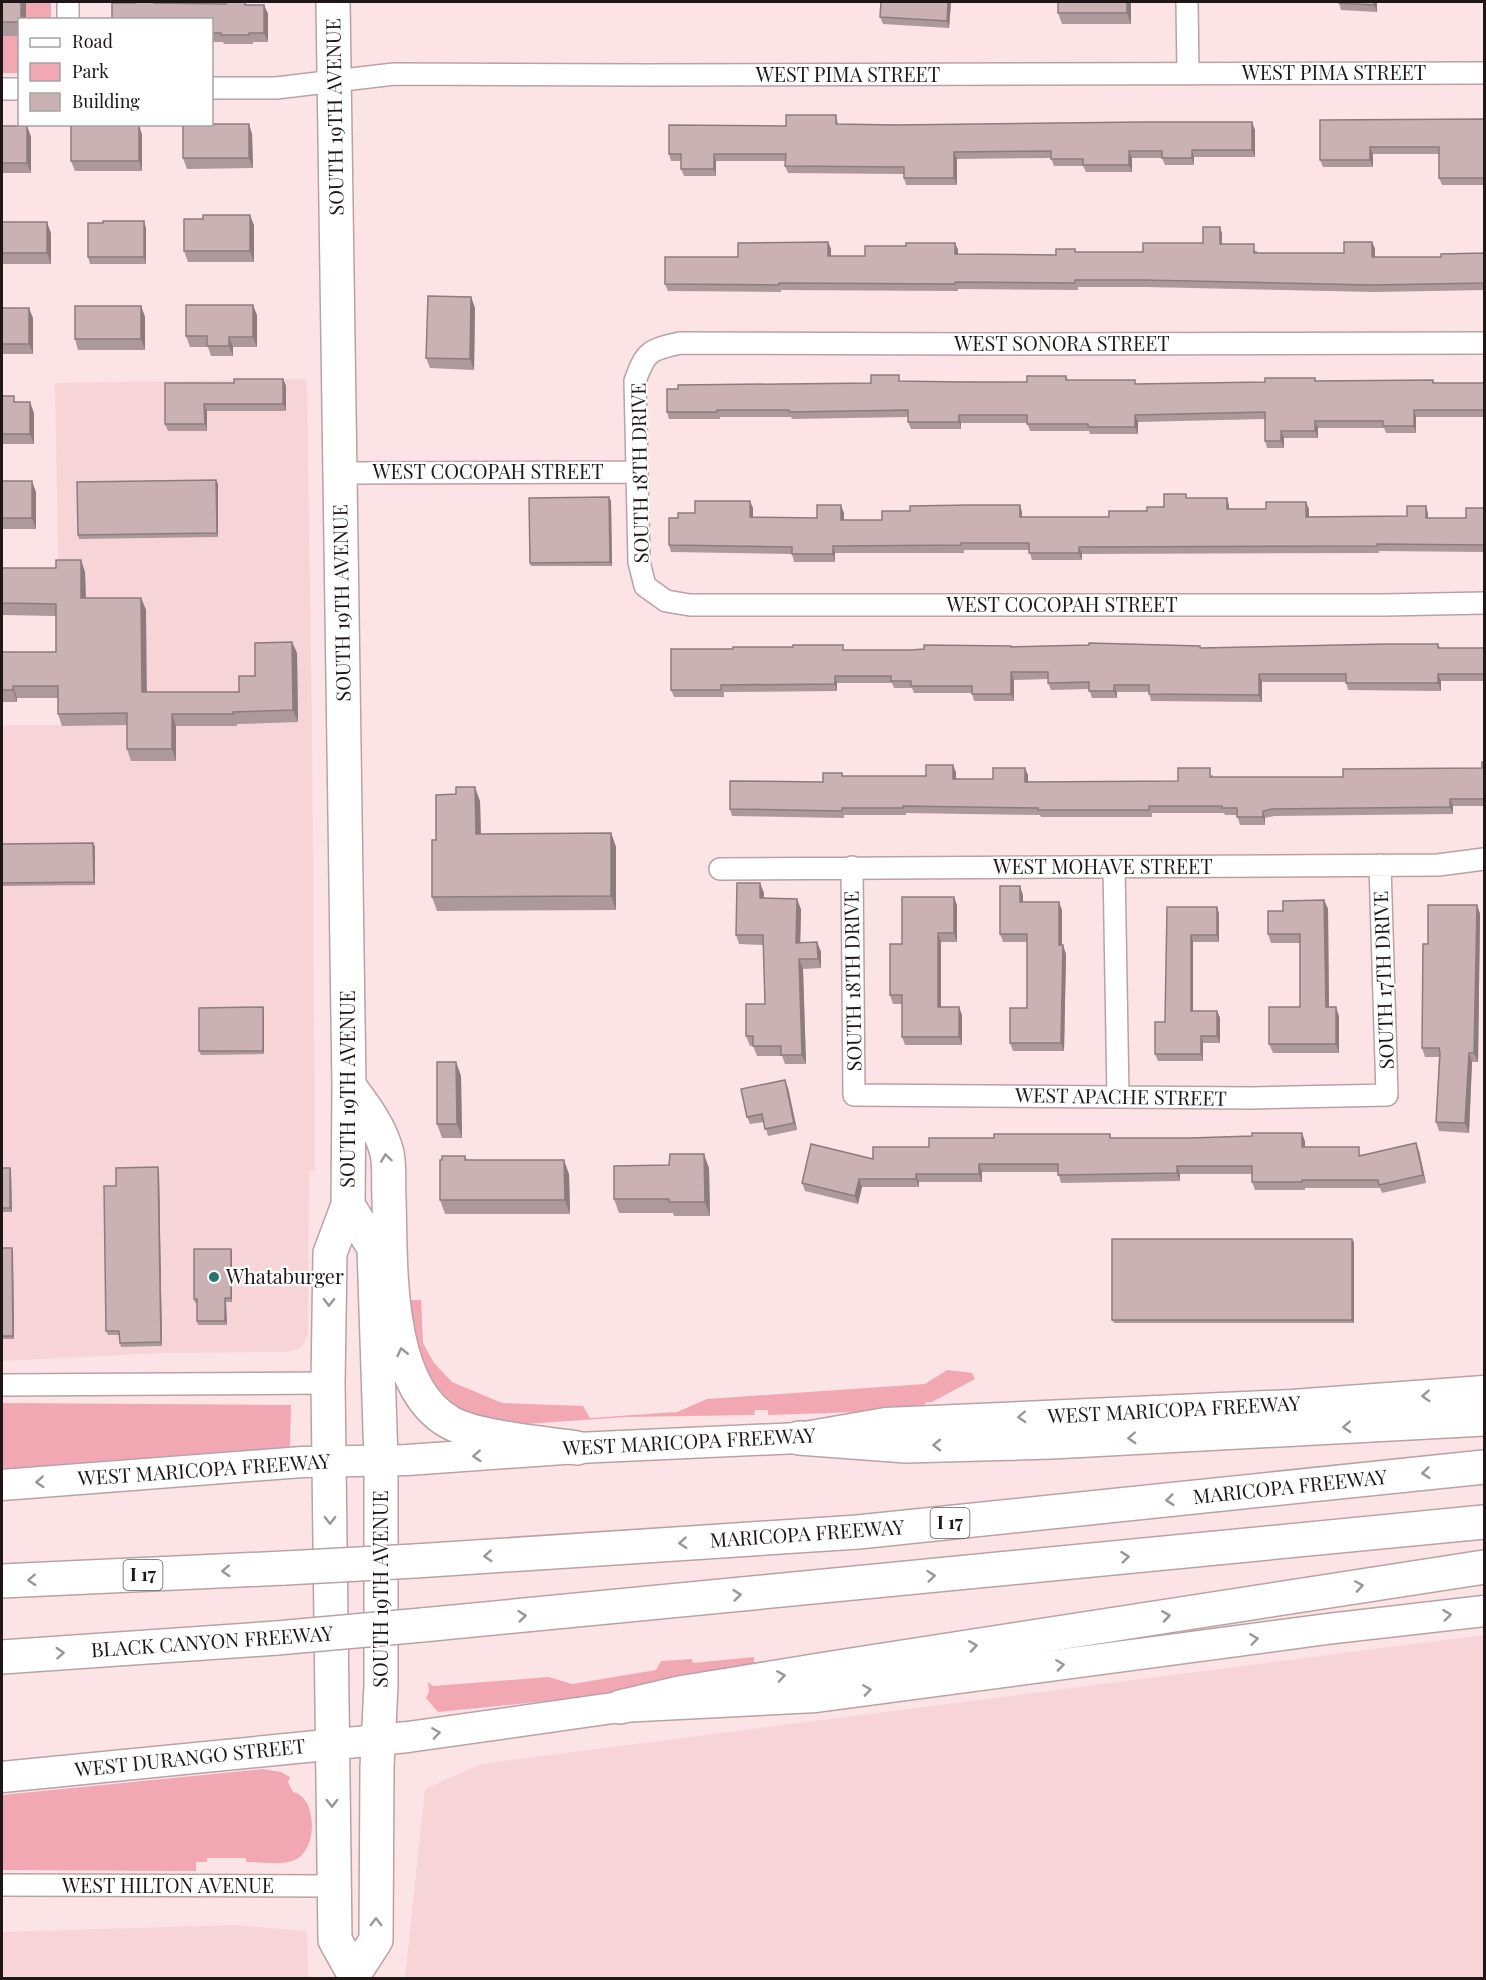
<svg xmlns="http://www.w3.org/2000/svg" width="1486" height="1980" font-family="'Playfair Display',serif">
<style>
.built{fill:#f6d4d8}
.green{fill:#f2a8b2}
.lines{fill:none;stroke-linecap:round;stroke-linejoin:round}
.street-casing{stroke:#b9a2a5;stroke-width:24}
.secondary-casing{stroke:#b9a2a5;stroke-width:33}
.primary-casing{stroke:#b9a2a5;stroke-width:36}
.highway-casing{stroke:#b9a2a5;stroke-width:36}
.street{stroke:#fff;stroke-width:21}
.secondary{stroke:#fff;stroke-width:30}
.primary{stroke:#fff;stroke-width:33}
.highway{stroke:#fff;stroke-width:33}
.highway-bridge-casing{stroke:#b9a2a5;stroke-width:36;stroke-linecap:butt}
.highway-bridge{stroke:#fff;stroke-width:33}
.wall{fill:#ad989b}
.shaded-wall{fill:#8d7c7e}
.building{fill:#c9b1b4;stroke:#8d7c7e;stroke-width:1.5}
.oneway{stroke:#9a9697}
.poi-dot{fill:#2a736f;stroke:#fff;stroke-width:2}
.labels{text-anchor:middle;stroke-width:4.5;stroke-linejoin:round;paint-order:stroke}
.shield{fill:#fff;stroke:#625c5d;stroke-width:1.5}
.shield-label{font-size:18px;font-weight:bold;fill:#1e1617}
.street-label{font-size:20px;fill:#1e1617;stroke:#fff}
.poi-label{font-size:20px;fill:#1e1617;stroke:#fff;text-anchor:start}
</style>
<rect width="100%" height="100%" fill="#fce3e6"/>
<path class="built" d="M305 379 307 383 312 727 315 1171H309L308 1334 302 1347 287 1352 161 1353 2 1361V725H61L55 383Z
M1484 1635V1978H405L425 1789 481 1764Z
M233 1925 307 1931 308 1978H2V1932Z"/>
<path class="green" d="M2 2H51V19L20 20 19 73H2Z
M407 1300H421L423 1343 434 1363 452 1382 502 1403 583 1406 590 1418 677 1412 707 1399 925 1384 947 1370 972 1373 975 1379 932 1402H927L918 1410 768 1415V1410H755L754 1415 626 1417 511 1425H495L440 1401 413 1350Z
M2 1403 291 1405 290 1446 284 1449 2 1471Z
M754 1657V1669L588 1697 438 1712 426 1698 429 1692 428 1682 433 1686 548 1677 572 1684 656 1670 661 1661 692 1659 693 1663Z
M263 1769 281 1772 290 1777 288 1782 293 1792C317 1797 318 1847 297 1859 284 1866 261 1862 246 1862V1858H207V1862H196V1871L2 1870V1795Z"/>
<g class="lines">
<defs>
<path id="street" d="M68 2V20
M1187 2 1188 74
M212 88H276L394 74 645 75 1484 73
M2 89H20
M1484 343 983 344 680 343C649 350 646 351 635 381L639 562 645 586 666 601 690 605H1384L1484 603
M339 473 637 472
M852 867 854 1095 1252 1098 1387 1095 1380 865
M1114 867 1118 1096
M720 869 1438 865 1484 859
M2 1385 328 1383
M2 1885 334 1886"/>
<path id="secondary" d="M2 1485 302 1462 407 1460 577 1448 799 1438 886 1423 1292 1405 1484 1391
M2 1777 408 1737 620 1707 816 1697 1327 1629 1484 1611"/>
<path id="primary" d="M333 2 349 1086 348 1205 330 1253 328 1383 335 1940 354 1974V1978
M349 1086C364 1106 381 1128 387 1153 390 1167 388 1184 389 1199 391 1263 385 1388 451 1423 480 1438 543 1443 577 1448
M348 1205 374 1248 381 1460V1685L377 1767 376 1940 354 1974"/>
<path id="highway" d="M799 1438 906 1446 1052 1442 1484 1419
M415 1561 858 1532 1484 1467
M2 1581 285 1568
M422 1625 1484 1522
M2 1657 277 1638
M620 1707 679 1693 832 1668 1484 1567"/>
</defs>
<use href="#street" class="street-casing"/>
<use href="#secondary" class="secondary-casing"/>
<use href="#primary" class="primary-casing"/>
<use href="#highway" class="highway-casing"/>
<use href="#street" class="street"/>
<use href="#secondary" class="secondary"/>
<use href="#primary" class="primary"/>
<use href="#highway" class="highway"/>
<defs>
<path id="highway-bridge" d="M285 1568 415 1561
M277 1638 422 1625"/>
</defs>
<use href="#highway-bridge" class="highway-bridge-casing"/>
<use href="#highway-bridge" class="highway-bridge"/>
</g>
<path class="wall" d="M2 2 20 20V36H2Z
M135 2H157V3L264 5 268 14V42H253V44H224L223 42H212V20L135 3Z
M951 2 949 28 883 24 880 17Z
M1131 2V24H1062L1058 13Z
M1377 2V12L1341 10 1339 3Z
M836 115 838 124 1255 130V157H1194V165H1165L1162 158H1132V172H1086L1083 166H1054L1051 158 957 159V185H906L904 178V174L788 173 785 166V161H716V176H684L681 169V161H671L669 154 786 126Z
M1485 119V185H1442L1439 178V154H1373V167H1323L1320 160V120Z
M139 125 142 135V171H75L71 161Z
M2 126H27L31 137V173H2Z
M252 134 253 168 187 169 183 158Z
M2 222 51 233V264H2Z
M254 225V262H188L184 251Z
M1220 227 1222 234V244L1257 251V253H1344L1372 242 1375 249V257H1441L1485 253V290L1375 292 1146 287H1078V290L958 289V291L781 290V292L668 291 665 284 738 257 828 242 831 249V256H865L906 246 955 243 958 250V254L1056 255 1076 252H1143L1203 243Z
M146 228V264H90L88 257Z
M471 297 475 308 474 370 430 368 426 358Z
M141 306 145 317V350H78L75 339Z
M2 308 33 318V354H2Z
M257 315V347H233V356H211L208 347H190L186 336Z
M1066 376 1068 380 1137 384 1265 382 1315 378 1316 381 1433 380 1434 383H1485V417H1416V433H1386L1384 428H1318V438H1284V448H1267L1265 441V419L1138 422V434H1090L1089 431H1030L1027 423H961V429H911L908 422V417L792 419 791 417H720V419H669L667 412 871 383 901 381 1027 382Z
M283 379 286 386V411H207V431H168L165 424 234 383Z
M2 396 16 402 34 413V444H2Z
M216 480 218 484V537L79 539 78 535Z
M2 481 36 492V529H2Z
M1187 498 1229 505V509H1309V517L1407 516 1428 513V518H1466L1485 508V552L1379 551V553L1082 554V560H1032L1029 550H964V553H835V562H794L792 554 671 552 669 545 678 518 695 513 753 508V517L817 518 844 513V520H882L1022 512V517H1109L1164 507Z
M611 501 612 566H531L530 563Z
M81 560 85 572 86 598H141L146 610V692H239L292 642 297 653 298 722 237 724V726H176V761H131L127 749V725L62 726 58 714V698H17V702H2V652H56V616L2 615V568H56Z
M1438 644 1440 648H1485V681H1441V691L1348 690 1346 682H1262V702L1151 701 1149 692H1117V698H1092L1089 689 1051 690 1048 683V679L1014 680V701H974L972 693H914L912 688H894L892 683H837V691L724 692V697H674L671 690 845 650H911L1012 647 1201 648Z
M1485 762V806H1453V814L1274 816 1265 818V825H1240L1237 815H1225L1224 813H1152V817H1041L1040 815 906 813V815H844V818L732 816 730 809 823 782 842 773 843 776H926L956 772V779H993L1028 775V782L1178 781 1213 775V777H1343L1482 768Z
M480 801 481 834 611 833 616 847V910L437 911 432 897 436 840Z
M93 843 95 847V885L2 886V844Z
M764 893 763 898 801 909 800 943 817 942 821 952V968L803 969 806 1064H785L782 1056H757L753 1046H750L746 1036 765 1004 763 945 739 944 736 935Z
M1023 895V902L1062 910V945L1066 954 1064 1051H1013L1010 1043 1027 1008V942H1003L1000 934Z
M1324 900 1328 909 1329 1007 1339 1016V1053H1273L1269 1044 1300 1007V943H1271L1268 934 1283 911Z
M957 905V942H941V1007L962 1015V1045H905L902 1037V1004H893L890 995 902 944Z
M1477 905 1480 914 1478 1062H1472L1469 1133 1439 1131 1436 1122 1439 1057H1425L1422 1048 1428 944Z
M1167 907H1217L1219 914V942H1193V1011H1217L1220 1018V1043H1203V1061H1158L1155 1054 1165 1022Z
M263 1007 264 1011V1054L201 1055 199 1051Z
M456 1062 461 1076 462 1138H442L437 1124Z
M788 1088 797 1130 768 1136 764 1122 750 1124 747 1117Z
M1110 1134 1111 1138 1305 1141V1147L1362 1155 1419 1151 1426 1183 1382 1193 1380 1188H1305V1190H1255L1252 1182V1174H1180V1181L1061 1183 1058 1172H982V1182H919V1187H862L858 1204 805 1191 802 1183 873 1159 929 1147 994 1138Z
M465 1156 467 1160 569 1174 570 1214H445L440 1200Z
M2 1168H10L11 1172 12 1212H2Z
M709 1168 710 1216H674L673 1213H619L614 1199Z
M159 1171 162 1346 121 1347 120 1343 119 1335H108L106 1331 116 1186Z
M1354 1242V1323H1114L1112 1320Z
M2 1248 13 1252 14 1339H2Z
M231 1249 232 1252V1302H226L227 1325H198L197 1321V1303H195L194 1299Z"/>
<path class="shaded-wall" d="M21 2H26V20H21Z
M948 2H951L949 28 947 21Z
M1127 2H1131V24L1127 13Z
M1374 2H1377V12L1374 5Z
M264 5 268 14V42L264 33Z
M1252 122 1255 130V157L1252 150Z
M249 124 252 134 253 168 249 158Z
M139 125 142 135V171L139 161Z
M27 126 31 137V173L27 163Z
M1370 147 1373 154V167L1370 160Z
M1192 150 1194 157V165L1192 158Z
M1129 151 1132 158V172L1129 165Z
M954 152 957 159V185L954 178Z
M714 154 716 161V176L714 169Z
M250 215 254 225V262L250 251Z
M144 221 146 228V264L144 257Z
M47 222 51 233V264L47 253Z
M1220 227 1222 234V251L1220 244Z
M828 242 831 249V263L828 256Z
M1372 242 1375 249V264L1372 257Z
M955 243 958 250V261L955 254Z
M471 297 475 308 474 370 470 359Z
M253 305 257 315V347L253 337Z
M141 306 145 317V350L141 339Z
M29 308 33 318V354L29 344Z
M229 337 233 347V356L229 346Z
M283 379 286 386V411L283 404Z
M30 402 34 413V444L30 434Z
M204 404 207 411V431L205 424Z
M1414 410 1416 417V433L1414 426Z
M959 415 961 423V429L959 422Z
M1135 415 1138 422V434L1135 427Z
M1315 421 1318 428V438L1315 431Z
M1281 431 1284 438V448L1281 441Z
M216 480 218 484V537L217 533Z
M32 481 36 492V529L32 518Z
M609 497 611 501 612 566 610 562Z
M1227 498 1229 505V516L1227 509Z
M750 501 753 508V525L750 517Z
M1306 502 1309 509V524L1306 517Z
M841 505 844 513V527L841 520Z
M1020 505 1022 512V524L1020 517Z
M1426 506 1428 513V525L1426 518Z
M833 546 835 553V562L833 554Z
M1079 547 1082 554V560L1079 553Z
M81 560 85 572 86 610 81 598Z
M141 598 146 610 147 704 142 692Z
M292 642 297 653 298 722 293 710Z
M1011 672 1014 680V701L1011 694Z
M1259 674 1262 682V702L1259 695Z
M1438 674 1441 681V691L1438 683Z
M835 676 837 683V691L835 684Z
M1114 685 1117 692V698L1114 691Z
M13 686 17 698V702L13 690Z
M172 714 176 726V761L172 749Z
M953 765 956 772V786L953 779Z
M1025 768 1028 775V789L1025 782Z
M475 787 480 801 481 848 476 834Z
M1450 799 1453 806V814L1450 807Z
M1263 811 1265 818V825L1263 817Z
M611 833 616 847V910L611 896Z
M93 843 95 847V885L94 882Z
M760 883 764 893 763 908 760 898Z
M1020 886 1023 895V910L1020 902Z
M954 897 957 905V942L954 933Z
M797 899 801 909 800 952 796 943Z
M1324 900 1328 909 1329 1016 1326 1007Z
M1059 902 1062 910V954L1059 945Z
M1477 905 1480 914 1478 1062 1474 1053Z
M1217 907 1219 914V942L1217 935Z
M938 933 941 942V1015L938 1007Z
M1191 935 1193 942V1018L1191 1011Z
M817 942 821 952V968L818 959Z
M1063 945 1066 954 1064 1051 1061 1043Z
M799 959 803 969 806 1064 802 1055Z
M263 1007 264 1011V1054L263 1051Z
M959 1007 962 1015V1045L959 1037Z
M1336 1007 1339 1016V1053L1336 1044Z
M1217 1011 1220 1018V1043L1217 1036Z
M1201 1036 1203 1043V1061L1201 1054Z
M1469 1053 1472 1062 1469 1133 1465 1123Z
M456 1062 461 1076 462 1138 457 1124Z
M785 1080 788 1088 797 1130 794 1123Z
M1302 1133 1305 1141V1155L1302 1147Z
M1416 1143 1419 1151 1426 1183 1423 1175Z
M704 1154 709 1168 710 1216 705 1202Z
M564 1160 569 1174 570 1214 565 1200Z
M979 1164 982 1172V1182L979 1174Z
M1177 1166 1180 1174V1181L1177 1173Z
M158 1167 159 1171 162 1346 161 1342Z
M10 1168 11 1172 12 1212 10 1208Z
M916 1174 919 1182V1187L916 1179Z
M859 1179 862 1187 858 1204 855 1196Z
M1352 1239 1354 1242V1323L1352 1320Z
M12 1248 13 1252 14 1339 13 1336Z
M231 1249 232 1252V1302L231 1298Z
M225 1298 226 1302 227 1325 225 1321Z"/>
<path class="building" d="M2 2H21V20H20V22H2Z
M135 2H154V3L226 4V2H245V5H264V33H249V35H221V33H212V20H112V3H135Z
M881 2H948L947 21 880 17Z
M1058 2H1127V13H1058Z
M1339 2H1374V5L1339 3Z
M786 115H836V124L896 125 1142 122H1252V150H1192V158H1162V151H1129V165H1083V159H1051V151L954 152V178H904V167L785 166 786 154H714V169H681V154H669V125L786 126Z
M1485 119V178H1439V147H1370V160H1320V120Z
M183 124H249V158H183Z
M71 125H139V161H71Z
M2 126H27V163H2Z
M203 215H250V251H184V219H203Z
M103 221H144V257H88V223H103Z
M2 222H47V253H2Z
M1203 227H1220V244H1254V253H1344V242H1372V257H1441V254L1485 253V283L1372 285 1143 280H1075V283L955 282V284L779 283V285L665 284V257H738V243L828 242V256H865V246H906V243H955V254L1056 255V249H1075V252H1143V243H1203Z
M428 296 471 297 470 359 426 358Z
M186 305H253V337H229V346H207V336H186Z
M75 306H141V339H75Z
M2 308H29V344H2Z
M871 375H899V381L959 382H1027V376H1066V380H1135V384L1265 382V378H1315V381L1433 380V383H1485V410H1414V426H1383V421H1315V431H1281V441H1265V412L1135 415V427H1088V424H1027V415H959V422H908V410L789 412V410H717V412H667V389H678V385L871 383Z
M234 379H283V404H204L205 424H165V383H234Z
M2 396H14V402H30V434H2Z
M216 480 217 533 78 535 77 482Z
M2 481H32V518H2Z
M1164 494H1186V498H1227V509H1266V502H1306V517L1407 516V506H1426V518H1466V508H1485V545L1377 544V546L1079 547V553H1029V543H961V545L833 546V554H792V547L669 545V518H678V513H695V501H750V517L817 518V505H841V520H882V511H910V506L969 505H1020V517H1109V511H1147V507H1164Z
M609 497 610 562 530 563 529 498Z
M56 560H81V598H141L142 692H239V676H255V643L292 642 293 710 233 712V714H172V749H127V713L58 714V686H13V690H2V652H56V604L2 603V568H56Z
M1089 643 1200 646V648L1386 644H1438V648H1485V674H1438V683H1346V674H1259V695L1149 694V685H1114V691H1089V682L1048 683V672H1011V694H972V686H911V681H891V676H835V684L721 685V690H671V649H733V647H793V645H843V650H911L924 649V645L1011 646V647L1089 645Z
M1482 762H1485V799H1450V807L1272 809 1263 811V817H1237V808H1222V806H1149V810H1038V808L903 806V808H842V811L730 809V781L823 782V773H842V776H926V765H953V779H993V768H1025V782L1178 781V768H1210V777H1343V769L1482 768Z
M456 787H475L476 834 611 833V896L432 897V840H436V795L456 794Z
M93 843 94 882 2 883V844Z
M737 883H760V898L797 899 796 943 817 942 818 959H799L802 1055H781V1046H753V1036H746V1004H765L763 935H736Z
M1000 886H1020V902H1059V945H1063L1061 1043H1010V1008H1027V934H1000Z
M902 897H954V933H938V1007H959V1037H902V995H890V944H902Z
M1324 900 1326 1007H1336V1044H1269V1007H1300V934H1268V911H1283V901Z
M1428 905H1477L1474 1053H1469L1465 1123 1436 1122 1440 1053 1439 1048H1422L1423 944H1428Z
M1167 907H1217V935H1191V1011H1217V1036H1201V1054H1155V1022H1165Z
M263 1007V1051H199V1008Z
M437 1062H456L457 1124H437Z
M785 1080 794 1123 765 1129 762 1114 747 1117 741 1089Z
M1252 1133H1302V1147H1359V1156L1416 1143 1423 1175 1379 1185 1378 1180H1302V1182H1252V1166H1177V1173L1058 1175V1164H979V1174H916V1179H859L855 1196 802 1183 811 1144 873 1159V1147H929V1138H994V1134H1110V1138H1190L1252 1136Z
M670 1154H704L705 1202H669V1199H614V1166L669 1165Z
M442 1156H465V1160H564L565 1200H440V1160H442Z
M158 1167 161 1342 120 1343 119 1331H106L104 1186H116V1168Z
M2 1168H10V1208H2Z
M1112 1239H1352V1320H1112Z
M2 1248H12L13 1336H2Z
M194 1249H231V1298H225V1321H197V1299H194Z"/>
<defs><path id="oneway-chevron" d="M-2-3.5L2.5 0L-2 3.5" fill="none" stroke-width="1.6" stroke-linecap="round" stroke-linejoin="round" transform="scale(1.5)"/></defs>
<g class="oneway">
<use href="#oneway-chevron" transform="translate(386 1158) rotate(-98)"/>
<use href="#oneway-chevron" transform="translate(329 1302) rotate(91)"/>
<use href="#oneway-chevron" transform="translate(402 1352) rotate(-103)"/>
<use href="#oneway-chevron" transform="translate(1426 1396) rotate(176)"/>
<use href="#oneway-chevron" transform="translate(1022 1417) rotate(177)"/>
<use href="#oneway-chevron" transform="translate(1347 1427) rotate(177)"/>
<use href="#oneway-chevron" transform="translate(1132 1438) rotate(177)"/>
<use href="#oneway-chevron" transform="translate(937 1445) rotate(179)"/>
<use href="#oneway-chevron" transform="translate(477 1456) rotate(177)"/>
<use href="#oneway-chevron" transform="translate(1426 1473) rotate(174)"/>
<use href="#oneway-chevron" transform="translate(40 1482) rotate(176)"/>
<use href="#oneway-chevron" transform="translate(1170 1500) rotate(174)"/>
<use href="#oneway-chevron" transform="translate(330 1520) rotate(90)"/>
<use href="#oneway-chevron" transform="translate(683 1543) rotate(176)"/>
<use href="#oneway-chevron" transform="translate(488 1556) rotate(176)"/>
<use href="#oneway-chevron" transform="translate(1125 1557) rotate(-6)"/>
<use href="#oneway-chevron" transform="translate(226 1571) rotate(177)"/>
<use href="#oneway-chevron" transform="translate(931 1576) rotate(-6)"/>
<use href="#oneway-chevron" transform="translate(32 1580) rotate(177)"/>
<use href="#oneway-chevron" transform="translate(1359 1586) rotate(-9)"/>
<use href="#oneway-chevron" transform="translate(737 1595) rotate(-6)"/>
<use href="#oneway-chevron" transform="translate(1447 1615) rotate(-7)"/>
<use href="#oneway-chevron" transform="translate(522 1616) rotate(-6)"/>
<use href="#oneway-chevron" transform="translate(1166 1616) rotate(-9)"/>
<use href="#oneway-chevron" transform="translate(1254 1639) rotate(-8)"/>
<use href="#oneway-chevron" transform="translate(973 1646) rotate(-9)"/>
<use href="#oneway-chevron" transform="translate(60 1653) rotate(-4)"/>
<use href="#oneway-chevron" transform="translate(1060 1665) rotate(-8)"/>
<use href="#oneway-chevron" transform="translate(781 1676) rotate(-9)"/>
<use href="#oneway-chevron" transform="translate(867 1690) rotate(-8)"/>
<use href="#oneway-chevron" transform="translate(436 1733) rotate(-8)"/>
<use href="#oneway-chevron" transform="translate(332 1803) rotate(89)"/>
<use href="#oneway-chevron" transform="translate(376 1922) rotate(-90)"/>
</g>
<circle class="poi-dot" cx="214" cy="1277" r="6"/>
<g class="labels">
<g class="shield">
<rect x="930.5" y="1508" width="39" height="30" rx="4.5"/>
<rect x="123.5" y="1560" width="39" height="30" rx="4.5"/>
</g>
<g class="shield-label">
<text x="950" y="1529">I 17</text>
<text x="143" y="1581">I 17</text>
</g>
<g class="street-label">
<text x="1334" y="80">WEST PIMA STREET</text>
<text x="848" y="82">WEST PIMA STREET</text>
<text transform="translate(335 117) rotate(-91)" y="7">SOUTH 19TH AVENUE</text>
<text x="1062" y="351">WEST SONORA STREET</text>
<text x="488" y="479">WEST COCOPAH STREET</text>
<text transform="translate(640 473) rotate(-91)" y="7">SOUTH 18TH DRIVE</text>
<text transform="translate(342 603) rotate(-91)" y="7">SOUTH 19TH AVENUE</text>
<text x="1062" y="612">WEST COCOPAH STREET</text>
<text x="1103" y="874">WEST MOHAVE STREET</text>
<text transform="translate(1384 980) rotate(-92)" y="7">SOUTH 17TH DRIVE</text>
<text transform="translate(853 981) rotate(-91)" y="7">SOUTH 18TH DRIVE</text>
<text transform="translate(348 1089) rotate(-90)" y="7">SOUTH 19TH AVENUE</text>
<text transform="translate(1121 1097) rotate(1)" y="7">WEST APACHE STREET</text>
<text transform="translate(1174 1410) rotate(-3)" y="7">WEST MARICOPA FREEWAY</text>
<text transform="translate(689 1442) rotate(-3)" y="7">WEST MARICOPA FREEWAY</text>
<text transform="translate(204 1470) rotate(-4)" y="7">WEST MARICOPA FREEWAY</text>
<text transform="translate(1290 1487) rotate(-6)" y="7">MARICOPA FREEWAY</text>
<text transform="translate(807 1534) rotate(-4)" y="7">MARICOPA FREEWAY</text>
<text transform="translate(381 1589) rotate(-90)" y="7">SOUTH 19TH AVENUE</text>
<text transform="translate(212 1642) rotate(-4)" y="7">BLACK CANYON FREEWAY</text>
<text transform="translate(190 1758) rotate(-6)" y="7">WEST DURANGO STREET</text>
<text x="168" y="1893">WEST HILTON AVENUE</text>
</g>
<g class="poi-label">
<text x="226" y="1284">Whataburger</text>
</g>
</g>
<rect width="1486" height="1980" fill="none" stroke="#1e1617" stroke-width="6"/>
<rect x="18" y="18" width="195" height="108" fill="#ffffff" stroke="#a5a2a2" stroke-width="1.5"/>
<rect x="30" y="38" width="30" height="9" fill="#ffffff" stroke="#a5a2a2" stroke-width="1.5"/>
<text x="72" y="48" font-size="18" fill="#1e1617">Road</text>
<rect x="30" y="63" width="30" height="18" fill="#f2a8b2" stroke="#a5a2a2" stroke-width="1.5"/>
<text x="72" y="78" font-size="18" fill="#1e1617">Park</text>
<rect x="30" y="93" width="30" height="18" fill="#c9b1b4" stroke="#a5a2a2" stroke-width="1.5"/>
<text x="72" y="108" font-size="18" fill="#1e1617">Building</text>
</svg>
